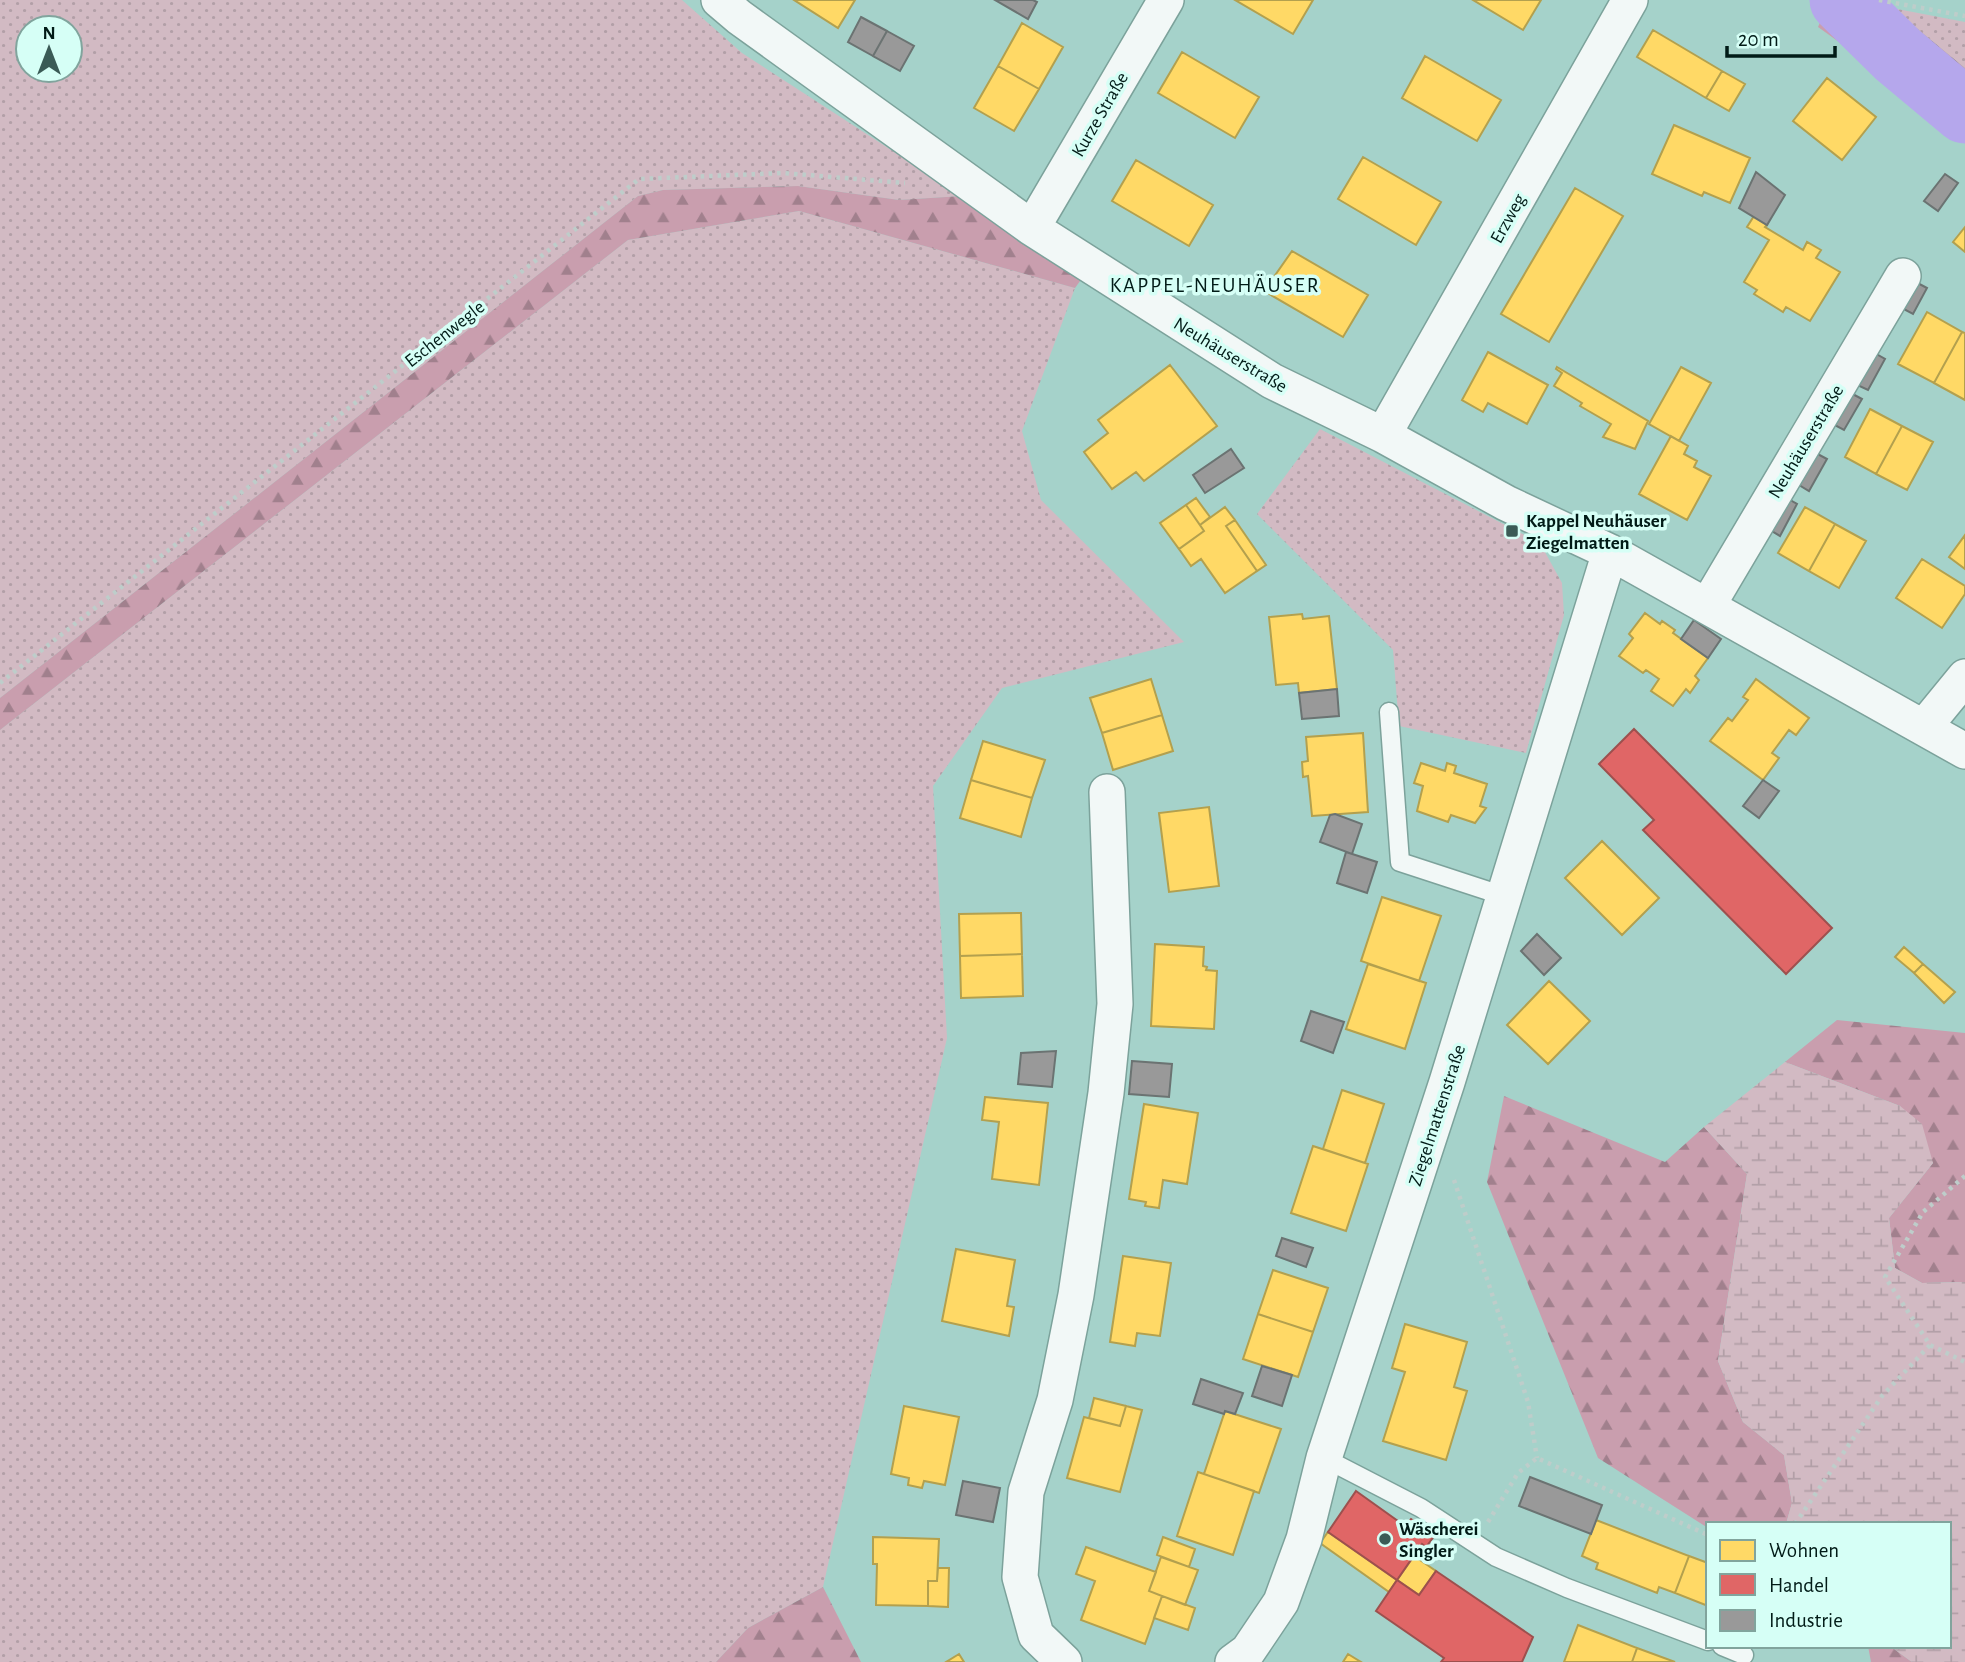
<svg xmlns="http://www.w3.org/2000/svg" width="1965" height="1662" font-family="'Alegreya Sans',sans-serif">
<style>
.grass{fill:url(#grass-dots);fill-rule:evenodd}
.forest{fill:url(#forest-firs)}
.wetland{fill:url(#wetland-marsh)}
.homes{fill:#ffd966;stroke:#b3a04e;stroke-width:2}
.shops{fill:#e06666;stroke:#9d504e;stroke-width:2}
.industry{fill:#999;stroke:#6b7372;stroke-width:2}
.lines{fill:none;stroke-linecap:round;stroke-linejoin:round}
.river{stroke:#b5a7ec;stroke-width:65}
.service-casing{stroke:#7ca29b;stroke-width:21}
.minor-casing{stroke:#7ca29b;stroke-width:38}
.path{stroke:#becdca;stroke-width:4.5;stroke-dasharray:3.5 5;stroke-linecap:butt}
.service{stroke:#f2f8f7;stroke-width:18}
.minor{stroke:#f2f8f7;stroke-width:35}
.poi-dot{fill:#3a5b56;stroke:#d6fff6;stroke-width:2.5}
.labels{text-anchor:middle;stroke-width:7;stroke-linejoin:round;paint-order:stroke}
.street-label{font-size:19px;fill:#011b17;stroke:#d6fff6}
.poi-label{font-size:19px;font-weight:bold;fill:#011b17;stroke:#d6fff6;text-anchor:start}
.neighbourhood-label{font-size:21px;letter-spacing:2px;fill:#011b17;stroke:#d6fff6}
</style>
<defs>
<pattern id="grass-dots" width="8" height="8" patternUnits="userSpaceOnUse" patternTransform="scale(1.75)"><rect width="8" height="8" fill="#d2bac3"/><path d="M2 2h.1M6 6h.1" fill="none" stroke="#b29fa7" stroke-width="1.8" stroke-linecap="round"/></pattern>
<pattern id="forest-firs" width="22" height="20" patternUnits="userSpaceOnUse" patternTransform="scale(1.75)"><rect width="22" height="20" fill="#c99eae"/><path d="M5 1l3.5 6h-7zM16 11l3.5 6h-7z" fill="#a1808d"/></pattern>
<pattern id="wetland-marsh" width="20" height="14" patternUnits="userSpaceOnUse" patternTransform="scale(1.75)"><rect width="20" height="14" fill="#d2bac3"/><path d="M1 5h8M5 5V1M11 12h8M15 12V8" fill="none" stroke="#b29fa7"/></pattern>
</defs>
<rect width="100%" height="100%" fill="#a5d2ca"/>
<path class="grass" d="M0 0H682L742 53 962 196 899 200 798 186 663 190 638 196 0 698ZM28 28H70V70H28Z
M1892 8 1965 22V68Z
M799 211 1075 288 1022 431 1041 500 1184 642 1002 688 933 786 947 1038 823 1587 748 1628 716 1662H0V730L628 240Z
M1320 429 1540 543 1562 583 1564 615 1526 753 1399 726 1393 650 1257 514Z"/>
<path class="forest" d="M1829 2 1892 8 1965 68V132L1818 27Z
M798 186 899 200 962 196 1083 277 1075 288 799 211 628 240 0 730V698L638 196 663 190Z
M1837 1020 1965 1033V1282L1922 1283 1895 1268 1889 1218 1933 1163 1900 1106 1785 1062Z
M1504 1096 1665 1162 1704 1127 1747 1174 1718 1361 1743 1422 1784 1455 1792 1503 1786 1524H1708V1528L1598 1458 1487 1182Z
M823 1587 861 1662H716L748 1628Z
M1868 1646H1890L1912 1662H1871Z"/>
<path class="wetland" d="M1785 1062 1900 1106 1922 1124 1933 1163 1889 1218 1895 1268 1922 1283 1965 1282V1662H1912L1890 1646H1949V1524H1786L1792 1503 1784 1455 1743 1422 1718 1361 1747 1174 1704 1127Z"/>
<path class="homes" d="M794 0H855L838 28Z
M1235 0H1313L1293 34Z
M1473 0H1541L1523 30Z
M1022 23 1063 47 1039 89 998 66Z
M1653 30 1722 71 1706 98 1637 57Z
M1182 52 1259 97 1235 138 1158 93Z
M1425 56 1501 100 1477 141 1402 98Z
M998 66 1039 89 1014 131 974 108Z
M1722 71 1745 84 1729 111 1706 98Z
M1827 78 1876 117 1842 160 1793 121Z
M1674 125 1750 158 1730 203 1704 192 1702 196 1652 174Z
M1363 157 1441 202 1416 245 1338 199Z
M1136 160 1213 205 1189 246 1112 201Z
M1575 188 1623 216 1549 342 1501 314Z
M1754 216 1767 225 1765 227 1803 250 1807 242 1821 250 1816 258 1840 272 1810 321 1786 307 1783 312 1754 294 1757 290 1744 282 1769 240 1747 227Z
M1965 227V252L1953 242Z
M1292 251 1368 295 1343 337 1264 291Z
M1927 312 1962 332 1934 383 1898 364Z
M1962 332 1965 333V400L1934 383Z
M1488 352 1548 385 1527 424 1488 403 1483 412 1462 400Z
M1170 365 1217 426 1144 481 1136 472 1112 489 1084 452 1108 433 1098 420Z
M1557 367 1648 421 1635 449 1603 437 1611 424 1580 406 1582 403 1554 386 1562 373 1556 369Z
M1681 367 1711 383 1679 441 1649 424Z
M1870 409 1902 426 1876 474 1845 457Z
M1902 426 1933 442 1907 490 1876 474Z
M1671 436 1688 446 1684 454 1697 461 1694 467 1711 476 1687 520 1639 494Z
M1196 498 1210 517 1200 525 1186 505Z
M1186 505 1204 531 1179 549 1160 523Z
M1225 507 1235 520 1226 526 1257 571 1225 593 1201 559 1191 566 1179 549 1204 531 1200 525Z
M1805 507 1835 524 1809 571 1778 553Z
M1235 520 1266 565 1257 571 1226 526Z
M1835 524 1866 541 1839 588 1809 571Z
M1965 535V569L1949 557Z
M1922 559 1965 586V594L1942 628 1896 598Z
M1645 613 1660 624 1662 621 1675 630 1673 633 1708 658 1695 676 1699 680 1690 693 1686 689 1673 706 1651 691 1659 679 1646 670 1643 673 1619 656 1633 638 1629 634Z
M1302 614 1303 619 1329 616 1337 689 1299 693 1298 683 1276 685 1269 617Z
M1151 679 1162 715 1102 733 1090 698Z
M1756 679 1809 718 1796 735 1789 730 1772 753 1779 758 1763 780 1710 741 1728 718 1732 721 1748 700 1743 697Z
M1162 715 1173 751 1113 770 1102 733Z
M1363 733 1368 812 1312 816 1308 776 1303 777 1302 762 1308 761 1306 737Z
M983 741 1045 760 1032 798 971 780Z
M1421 763 1445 771 1447 763 1456 766 1454 773 1487 784 1480 806 1486 808 1475 823 1451 815 1448 822 1417 811 1423 786 1414 783Z
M971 780 1032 798 1021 837 960 818Z
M1209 807 1219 886 1169 892 1159 813Z
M1602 841 1659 898 1622 935 1565 878Z
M1382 897 1441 916 1419 981 1361 961Z
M1021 913 1022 954 960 956 959 914Z
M1155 944 1204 947 1203 966 1207 967 1206 970 1217 971 1214 1029 1151 1026Z
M1904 947 1923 964 1914 973 1895 957Z
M1022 954 1023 996 961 998 960 956Z
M1368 964 1426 983 1405 1049 1346 1029Z
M1923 964 1955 992 1944 1003 1914 973Z
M1549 981 1590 1021 1548 1064 1507 1025Z
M1342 1090 1384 1104 1365 1163 1323 1149Z
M985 1097 1048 1103 1039 1185 992 1179 999 1122 982 1120Z
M1144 1104 1198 1113 1187 1184 1163 1180 1159 1208 1145 1206 1146 1202 1129 1199Z
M1313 1146 1368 1164 1346 1231 1291 1213Z
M956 1249 1015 1260 1007 1306 1014 1307 1009 1336 942 1321Z
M1123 1256 1171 1263 1160 1336 1137 1333 1135 1346 1110 1342Z
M1273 1270 1328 1288 1313 1332 1258 1314Z
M1258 1314 1313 1332 1298 1377 1243 1359Z
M1405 1324 1467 1342 1454 1387 1467 1391 1446 1460 1383 1441 1405 1372 1392 1368Z
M1094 1398 1126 1406 1120 1426 1089 1418Z
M904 1406 959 1417 945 1485 924 1481 922 1488 908 1485 909 1478 891 1474Z
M1126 1406 1142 1410 1120 1492 1067 1478 1084 1417 1120 1426Z
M1225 1411 1281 1429 1259 1493 1204 1474Z
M1198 1472 1254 1491 1233 1555 1177 1536Z
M1596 1520 1689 1556 1675 1593 1659 1587 1657 1593 1596 1569 1598 1563 1582 1556Z
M1328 1532 1397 1580 1389 1592 1320 1543Z
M873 1537 939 1539 937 1581H928V1606L876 1605 877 1564H873Z
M1163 1537 1195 1549 1189 1567 1157 1555Z
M1086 1547 1156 1572 1149 1591 1162 1596 1145 1644 1081 1620 1095 1581 1076 1574Z
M1414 1556 1436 1571 1419 1595 1397 1580Z
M1689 1556 1708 1563V1606L1675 1593Z
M1161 1557 1198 1570 1185 1605 1149 1591Z
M938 1568H949L948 1607 928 1606V1581H937Z
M1162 1596 1195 1608 1188 1630 1154 1618Z
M1578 1625 1637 1648 1632 1662H1564Z
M1637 1648 1675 1662H1632Z
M959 1654 964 1662H946Z
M1348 1654 1361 1662H1343Z"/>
<path class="shops" d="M1634 729 1832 928 1786 974 1643 830 1654 820 1599 764Z
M1356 1491 1405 1526 1411 1519 1435 1535 1426 1547 1422 1544 1397 1580 1328 1532Z
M1436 1571 1533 1637 1522 1662H1441L1444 1658 1376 1611 1397 1580 1419 1595Z"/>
<path class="industry" d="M995 0H1033L1037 2 1028 19Z
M861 17 887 31 873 56 848 42Z
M887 31 914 46 900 71 873 56Z
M1756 172 1785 195 1767 225 1739 208Z
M1945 174 1958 183 1938 211 1924 201Z
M1912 280 1927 288 1913 314 1898 306Z
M1871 351 1885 359 1868 390 1853 383Z
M1847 391 1862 399 1844 430 1829 422Z
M1231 449 1244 468 1205 493 1193 475Z
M1812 451 1827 459 1809 491 1794 482Z
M1783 496 1797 504 1780 536 1765 527Z
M1694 620 1721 639 1708 658 1681 639Z
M1337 689 1339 716 1302 719 1299 693Z
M1763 780 1779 791 1759 818 1743 806Z
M1335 814 1362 824 1352 854 1320 842 1330 815Z
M1346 852 1377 862 1367 893 1337 883Z
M1537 934 1561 958 1544 975 1521 951Z
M1311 1011 1344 1022 1333 1053 1301 1041Z
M1056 1051 1052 1087 1018 1084 1021 1053Z
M1132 1061 1172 1064 1169 1097 1129 1094Z
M1282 1238 1313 1248 1306 1267 1276 1256Z
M1262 1366 1292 1375 1282 1406 1252 1396Z
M1201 1379 1243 1393 1235 1414 1225 1411 1224 1414 1193 1404Z
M1530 1477 1602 1505 1591 1534 1519 1506Z
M963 1481 1000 1488 993 1522 956 1515Z"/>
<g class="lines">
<path class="river" d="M1842 0 1898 55 1965 111"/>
<defs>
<path id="service" d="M1389 712 1400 862 1504 896
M1324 1458 1421 1508 1496 1557 1567 1588 1708 1641
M1722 1646 1744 1655"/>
<path id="minor" d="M719 0 739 17 1032 228 1272 381 1383 435 1506 503 1610 552 1965 751
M1032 228 1166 0
M1383 435 1630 0
M1708 605 1903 276
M1924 727 1965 677
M1064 1662 1036 1635 1020 1577 1026 1492 1055 1400 1076 1295 1106 1093 1115 1004 1107 792
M1233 1662 1248 1651 1281 1602 1304 1539 1324 1458 1447 1082 1610 552"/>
</defs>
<use href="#service" class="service-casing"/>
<use href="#minor" class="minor-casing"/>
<path class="path" d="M1879 0 1965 16
M0 683 639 179 783 173 905 183
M1965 1176 1923 1212 1885 1277 1930 1345 1965 1362
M1454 1180 1528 1402 1537 1458
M1488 1522 1518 1473 1537 1458 1708 1535
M1795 1524 1882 1396 1930 1345"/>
<use href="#service" class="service"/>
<use href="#minor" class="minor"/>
</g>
<g class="poi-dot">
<rect x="1505" y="524" width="14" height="14" rx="3.5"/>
<circle cx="1385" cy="1539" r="7"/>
</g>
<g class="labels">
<g class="street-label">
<text transform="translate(1099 114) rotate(-60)" y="7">Kurze Straße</text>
<text transform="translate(1507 218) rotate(-61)" y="7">Erzweg</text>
<text transform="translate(444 333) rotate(-38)" y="7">Eschenwegle</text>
<text transform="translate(1231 354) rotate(31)" y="7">Neuhäuserstraße</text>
<text transform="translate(1805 441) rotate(-59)" y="7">Neuhäuserstraße</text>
<text transform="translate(1436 1115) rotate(-72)" y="7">Ziegelmattenstraße</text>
</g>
<g class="poi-label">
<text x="1526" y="527">Kappel Neuhäuser<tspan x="1526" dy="22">Ziegelmatten</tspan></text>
<text x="1399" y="1535">Wäscherei<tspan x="1399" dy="22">Singler</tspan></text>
</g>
<g class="neighbourhood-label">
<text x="1215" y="292">KAPPEL-NEUHÄUSER</text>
</g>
</g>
<rect x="1706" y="1522" width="245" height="126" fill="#d6fff6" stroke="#81a49d" stroke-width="2"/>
<rect x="1720" y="1540" width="35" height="21" fill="#ffd966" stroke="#81a49d" stroke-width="2"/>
<text x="1769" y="1557" font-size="21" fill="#011b17">Wohnen</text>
<rect x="1720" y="1574" width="35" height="21" fill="#e06666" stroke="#81a49d" stroke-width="2"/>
<text x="1769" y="1592" font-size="21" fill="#011b17">Handel</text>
<rect x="1720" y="1610" width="35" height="21" fill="#999999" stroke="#81a49d" stroke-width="2"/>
<text x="1769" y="1627" font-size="21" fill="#011b17">Industrie</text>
<g transform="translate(49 49)"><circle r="33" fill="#d6fff6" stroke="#81a49d" stroke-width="2"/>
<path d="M0-5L12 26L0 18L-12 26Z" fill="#3a5b56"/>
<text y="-10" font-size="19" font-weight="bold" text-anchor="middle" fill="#011b17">N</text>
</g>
<path d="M1727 46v10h108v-10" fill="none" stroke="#011b17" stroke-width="3.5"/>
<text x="1738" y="46" font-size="21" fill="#011b17" stroke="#d6fff6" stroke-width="5" paint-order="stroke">20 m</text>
</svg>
